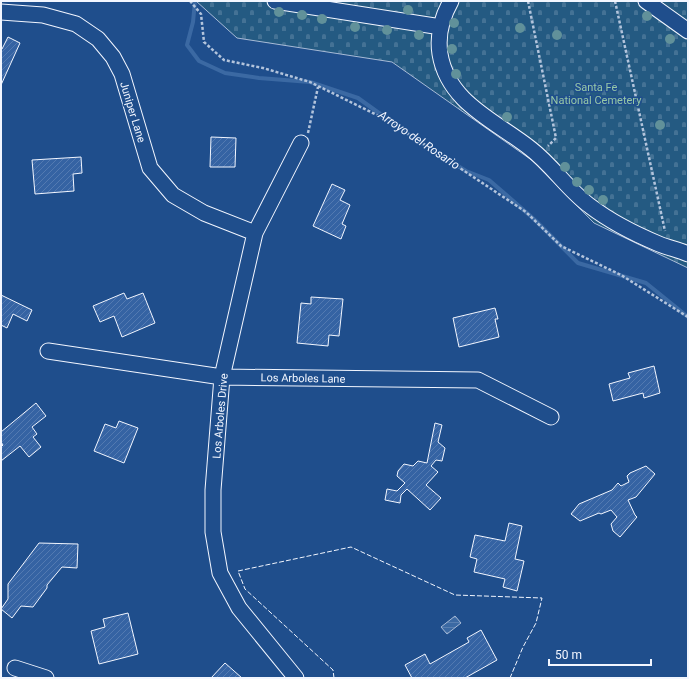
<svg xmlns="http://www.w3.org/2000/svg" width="689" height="679" font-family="Roboto,sans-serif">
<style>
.cemetery{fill:url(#cemetery-stones);stroke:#a8bbd7}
.water{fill:url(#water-rules);stroke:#a8bbd7}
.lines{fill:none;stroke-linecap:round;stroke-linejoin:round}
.stream{stroke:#3b69a3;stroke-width:4}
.building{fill:url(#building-hatch);stroke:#f2f6ff}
.minor-casing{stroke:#f2f6ff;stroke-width:17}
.path{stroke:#b3c4dc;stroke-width:2.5;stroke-dasharray:3 2;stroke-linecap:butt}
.minor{stroke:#1f4e8c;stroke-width:15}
.fence{stroke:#f2f6ff;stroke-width:1;stroke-dasharray:5 2;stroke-linecap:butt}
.tree{fill:#61919a}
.labels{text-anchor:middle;stroke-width:3;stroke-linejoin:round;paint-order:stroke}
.park-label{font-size:11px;fill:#97c8a6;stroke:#1f4e8c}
.street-label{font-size:11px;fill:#f2f6ff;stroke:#1f4e8c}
.water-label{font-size:12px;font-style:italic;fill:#f2f6ff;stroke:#1f4e8c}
</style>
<defs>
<pattern id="cemetery-stones" width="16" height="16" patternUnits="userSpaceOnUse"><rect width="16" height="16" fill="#245a82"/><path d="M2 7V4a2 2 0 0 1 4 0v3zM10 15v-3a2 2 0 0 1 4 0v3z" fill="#447295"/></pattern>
<pattern id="water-rules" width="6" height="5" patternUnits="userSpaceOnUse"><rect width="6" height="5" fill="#3b69a3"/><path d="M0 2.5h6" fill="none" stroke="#587fb1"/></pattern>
<pattern id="building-hatch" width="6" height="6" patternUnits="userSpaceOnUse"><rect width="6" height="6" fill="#3563a3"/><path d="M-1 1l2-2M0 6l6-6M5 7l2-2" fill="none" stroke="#537ab1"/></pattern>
</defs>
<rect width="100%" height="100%" fill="#1f4e8c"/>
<path class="cemetery" d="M196 1H688V268L594 223 533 161 392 62 237 38Z"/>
<path class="water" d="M455 616 461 623 447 634 441 627Z"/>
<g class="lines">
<path class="stream" d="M195 1 193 22 187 45 199 61 225 73 259 78 310 82 358 98 418 141 466 171 489 180 535 220 578 263 646 283 688 317"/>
</g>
<path class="building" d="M8 37 20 43 1 85V49H2Z
M211 137 236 138 235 167H210Z
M81 157 82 173 73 174 74 191 35 194 32 160Z
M332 184 345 190 340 200 350 205 342 224 346 226 341 239 313 226Z
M124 293 127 299 143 293 155 323 122 337 114 316 100 322 93 306Z
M1 295 32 310 27 321 13 314 7 328 1 325Z
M311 297 343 299 339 336 329 335 328 346 297 343 301 303 311 304Z
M495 308 498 319H495L499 337 459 347 453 318Z
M654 366 660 393 644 398 643 393 613 401 609 384 630 378 628 373Z
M36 403 46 416 32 427 37 434 33 437 41 447 29 457 20 446 1 461V447L3 445 1 442V432Z
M119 421 138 428 124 463 94 451 105 424 116 428Z
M435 423 442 425 438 442 445 448 442 461 436 460 431 466 438 472 426 485 441 498 430 510 407 489 401 495 400 503 385 500 387 489 397 491 405 483 397 476 398 471 404 464 413 466 418 461 427 463Z
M646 466 655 474 636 497 628 500 635 515 637 517 620 537 613 531 611 524 617 517 611 510 601 514 599 513 580 521 571 514 579 504 612 490 618 483 621 486 629 482 627 476 630 473Z
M509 523 522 526 515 559 524 561 517 591 503 587 505 579 474 572 477 559 470 557 475 535 505 541Z
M39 543 78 544 77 568 62 567 47 585V588L33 607 21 606 12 618 1 609 8 599V584Z
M128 613 138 654 99 664 91 631 105 627 103 619Z
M481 630 497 660 465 678H412L405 665 425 654 430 664 469 642 467 638Z
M225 663 242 678H211Z"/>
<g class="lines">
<defs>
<path id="minor" d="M275 1 441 27
M451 1C442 17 437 35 440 54 448 103 496 121 531 149 553 166 568 190 590 206 611 222 635 234 659 244 669 248 679 250 688 254
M646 1 688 31
M1 12 43 15 76 24 98 39 113 57 122 74 150 168 173 195 204 213 255 233
M48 351 222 377 478 380 551 417
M15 668 46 678
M296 678 239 608 220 573 213 532V490L222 377 255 233 301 143"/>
</defs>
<use href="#minor" class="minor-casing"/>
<path class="path" d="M190 1 201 14 204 42 224 60 263 68 310 82 389 121 526 212 561 246 621 275 688 317
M528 1 556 138 548 146
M615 1 665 231
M308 133 318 87"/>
<use href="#minor" class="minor"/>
<path class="fence" d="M334 678 333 670 245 589 238 571 351 547 455 595 542 598 536 623 523 647 510 678"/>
</g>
<g class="tree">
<circle cx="408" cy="10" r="5"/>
<circle cx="279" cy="12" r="5"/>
<circle cx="302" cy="15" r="5"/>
<circle cx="647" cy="16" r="5"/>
<circle cx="322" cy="19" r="5"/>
<circle cx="454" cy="23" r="5"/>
<circle cx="355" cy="27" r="5"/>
<circle cx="520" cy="28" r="5"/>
<circle cx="387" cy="30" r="5"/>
<circle cx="419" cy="35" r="5"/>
<circle cx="557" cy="35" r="5"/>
<circle cx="670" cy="39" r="5"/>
<circle cx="452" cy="49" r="5"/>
<circle cx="456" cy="74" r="5"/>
<circle cx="507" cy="117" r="5"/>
<circle cx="660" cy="125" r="5"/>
<circle cx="565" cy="167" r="5"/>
<circle cx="577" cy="182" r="5"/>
<circle cx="589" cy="190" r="5"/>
<circle cx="603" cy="200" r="5"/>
</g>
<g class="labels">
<g class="park-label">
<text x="596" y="91">Santa Fe<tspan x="596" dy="13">National Cemetery</tspan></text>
</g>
<g class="street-label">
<text transform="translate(133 112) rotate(73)" y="4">Juniper Lane</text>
<text transform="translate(303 378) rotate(1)" y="4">Los Arboles Lane</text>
<text transform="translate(220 416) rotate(-85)" y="4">Los Arboles Drive</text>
</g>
<g class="water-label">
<text transform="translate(419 140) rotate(34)" y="4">Arroyo del Rosario</text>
</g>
</g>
<rect width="689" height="679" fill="none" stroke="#f2f6ff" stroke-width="4"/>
<path d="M549 659v6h102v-6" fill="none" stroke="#f2f6ff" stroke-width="2"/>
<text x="555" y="659" font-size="12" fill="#f2f6ff" stroke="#1f4e8c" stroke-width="3" paint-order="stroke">50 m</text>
</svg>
